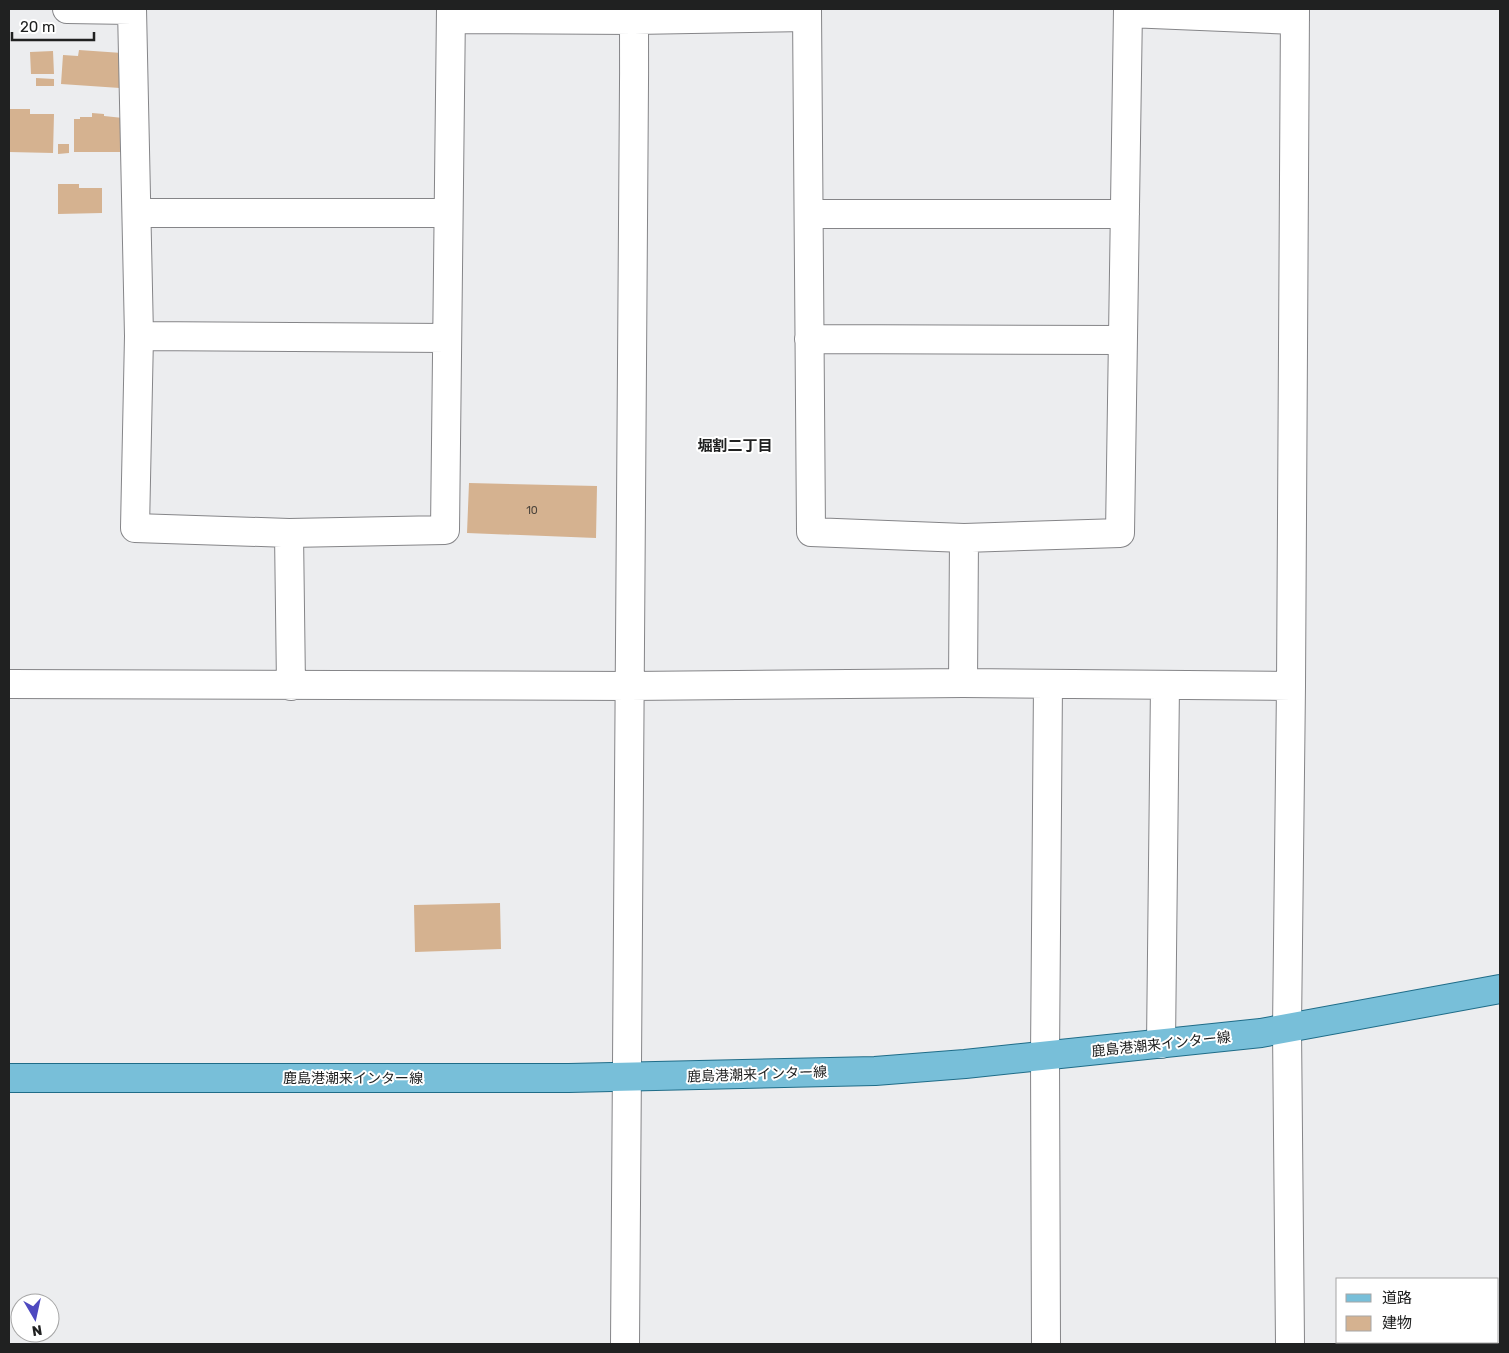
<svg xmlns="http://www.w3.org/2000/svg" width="1509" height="1353" font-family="Rubik,'Noto Sans JP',sans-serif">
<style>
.building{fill:#d5b290}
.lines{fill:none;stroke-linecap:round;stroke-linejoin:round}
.minor-casing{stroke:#858588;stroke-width:30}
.major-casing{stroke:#1f6c88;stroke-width:30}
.minor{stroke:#fff;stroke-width:28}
.major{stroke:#78bfd9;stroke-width:28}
.labels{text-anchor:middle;stroke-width:4;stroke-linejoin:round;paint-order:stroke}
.number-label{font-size:11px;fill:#4d453d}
.street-label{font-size:14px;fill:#202121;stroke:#fff}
.neighbourhood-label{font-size:15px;font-weight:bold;fill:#202121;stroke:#fff}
</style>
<rect width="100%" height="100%" fill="#ecedef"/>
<path class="building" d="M79 50 122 53 120 88 61 84 63 55 78 56Z
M53 51 54 74H31L30 52Z
M36 78 54 79V86H36Z
M9 109H30V114H54L53 153 9 152Z
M92 113 104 114V116L123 118V152H74V119H80V117H92Z
M58 144H69V153L58 154Z
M58 184H79V188H102V213L58 214Z
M469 483 597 486 596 538 467 533Z
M500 903 501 949 415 952 414 905Z"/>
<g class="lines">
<defs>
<path id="minor" d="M67 9 132 10
M132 9 139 336 135 528 289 533 445 530 451 9
M807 9 811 532 964 538 1120 533 1128 9
M1128 13 1295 20
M451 19 634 20 807 17
M137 213H448
M809 214H1125
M139 336 447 338
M809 339 1123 340
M289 533 291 686
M963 683 964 538
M9 684 630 686 963 683 1291 686
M1161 1044 1165 685
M625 1344C625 899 635 454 634 9
M1046 1344 1045 1056 1048 684
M1290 1344 1287 1029 1291 686 1295 9"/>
<path id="major" d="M9 1078H569L875 1071 965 1064 1261 1033 1500 989"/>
</defs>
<use href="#minor" class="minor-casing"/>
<use href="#major" class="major-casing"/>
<use href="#minor" class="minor"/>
<use href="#major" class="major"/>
</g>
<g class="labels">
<g class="number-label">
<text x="532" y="514">10</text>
</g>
<g class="street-label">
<text transform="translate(1161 1044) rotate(-6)" y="5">鹿島港潮来インター線</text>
<text transform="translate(757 1074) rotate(-2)" y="5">鹿島港潮来インター線</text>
<text x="353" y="1083">鹿島港潮来インター線</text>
</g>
<g class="neighbourhood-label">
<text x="735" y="451">堀割二丁目</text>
</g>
</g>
<rect width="1509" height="1353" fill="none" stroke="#202121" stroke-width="20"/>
<rect x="1336" y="1278" width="162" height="65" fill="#ffffff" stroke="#a6a6a6"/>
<rect x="1346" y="1294" width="25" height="8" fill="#78bfd9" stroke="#a6a6a6"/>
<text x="1382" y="1303" font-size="15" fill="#202121">道路</text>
<rect x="1346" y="1316" width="25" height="15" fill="#d5b290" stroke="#a6a6a6"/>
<text x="1382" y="1328" font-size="15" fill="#202121">建物</text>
<g transform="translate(35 1318) rotate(171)"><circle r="24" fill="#ffffff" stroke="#a6a6a6"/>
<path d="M0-4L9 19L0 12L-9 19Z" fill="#4e49c0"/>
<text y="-8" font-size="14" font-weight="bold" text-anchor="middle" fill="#202121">N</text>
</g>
<path d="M12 32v8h82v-8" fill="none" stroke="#202121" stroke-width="2.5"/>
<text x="20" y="32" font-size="15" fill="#202121" stroke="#ffffff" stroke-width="4" paint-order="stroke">20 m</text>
</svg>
